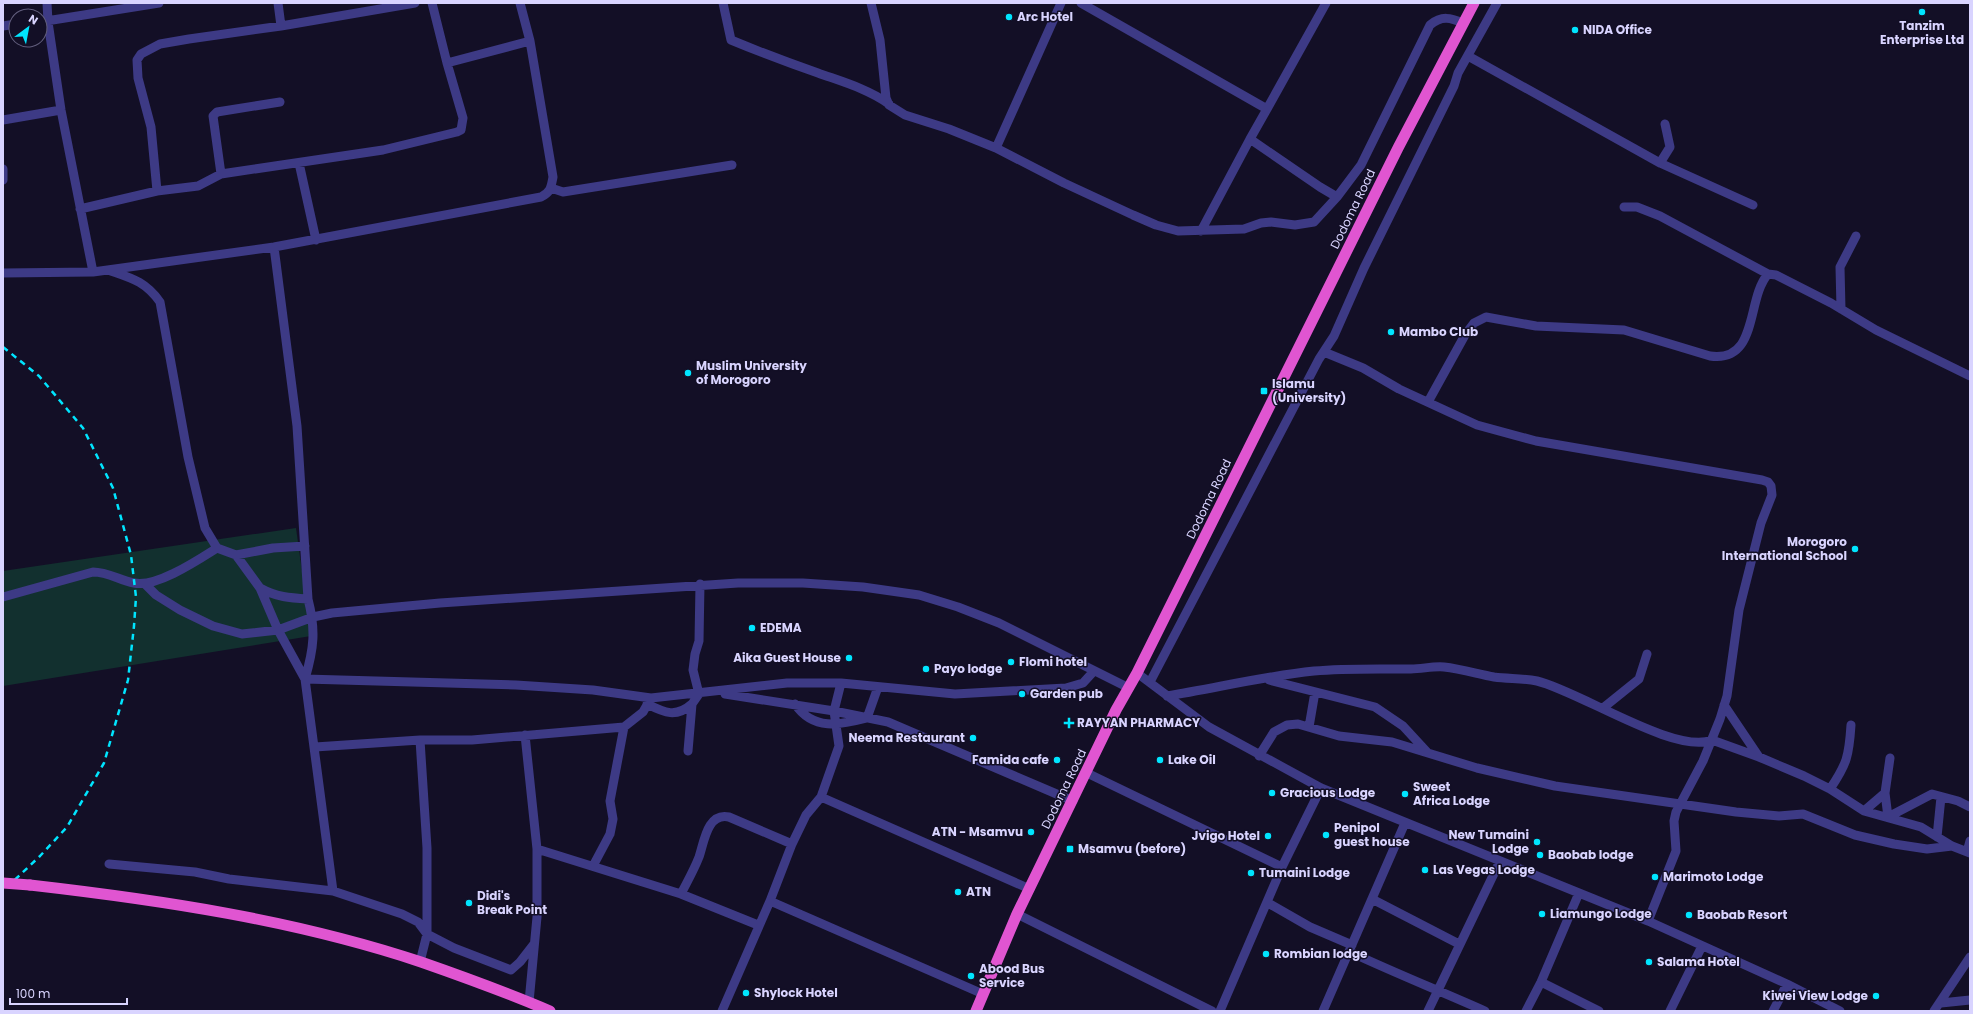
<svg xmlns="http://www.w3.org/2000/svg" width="1973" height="1014" font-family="Poppins,sans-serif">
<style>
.green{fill:#12302f}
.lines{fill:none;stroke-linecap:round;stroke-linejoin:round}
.minor{stroke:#3d3a85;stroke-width:9}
.trunk{stroke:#e055d1;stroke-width:11}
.rail{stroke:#00e5ff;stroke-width:2.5;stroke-dasharray:6 5;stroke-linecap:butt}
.trunk-bridge{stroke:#e055d1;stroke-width:11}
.poi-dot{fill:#00e5ff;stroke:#130f26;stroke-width:1.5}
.labels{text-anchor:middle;stroke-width:3;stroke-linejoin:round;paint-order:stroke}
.poi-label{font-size:12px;font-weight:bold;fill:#d9d4ff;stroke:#130f26;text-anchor:start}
.street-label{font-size:12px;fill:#d9d4ff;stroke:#130f26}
</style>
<rect width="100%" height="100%" fill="#130f26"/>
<path class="green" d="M296 528 311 636 3 686V571Z"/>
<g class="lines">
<path class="minor" d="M47 3 48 22 61 110 93 272
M278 3 281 26
M432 3 447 63
M723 3 731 40C760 52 789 63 818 73 843 82 868 89 889 104
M871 3 880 40 886 98 889 105 905 115 949 129 996 148
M1061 3 996 148 1064 183 1133 215 1156 225 1178 231 1244 229 1261 223 1271 222 1295 225 1314 222 1337 197 1361 165 1430 25C1442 15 1451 18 1463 23
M1081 3 1267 109 1250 139 1320 187 1337 197
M40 22 159 3
M3 26 16 24
M1468 56 1660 163
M1267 109 1326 3
M3 120 61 110
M1665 124 1670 147 1660 163 1753 205
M299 163 316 240
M3 169V180
M221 174 213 116 217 112 280 102
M551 188 563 192 732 165
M157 191 151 127 138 78 137 60 141 54 160 44 189 39 281 26 415 3
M1624 207H1637L1660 216 1768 274
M80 209 157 191 198 186 221 174 383 150 457 132 461 130 463 118 447 63 530 41
M1201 231 1250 139
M274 247 297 426 308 599C316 630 314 648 305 679L333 891 402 914 418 922 427 934 420 962
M108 270C131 278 145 281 160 302L188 457 205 528 217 548
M3 273 93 272 274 247 541 197C551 192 551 187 553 177L530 41 520 3
M1841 309 1840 267 1856 236
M1324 352 1363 368 1399 389 1477 425 1536 441 1762 480 1768 482 1771 486 1772 495 1761 523 1739 610 1727 696 1720 719 1703 761 1676 812 1674 821 1676 851 1648 921
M1428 402 1465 335 1474 323 1486 317 1536 326 1624 330 1710 356C1759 363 1746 299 1768 274L1776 275 1831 303 1876 330 1970 376
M236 555 260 588 278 630 305 679 516 685 593 690 651 698 787 683H841L955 694 1066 688 1083 683 1094 671
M145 584 156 595 180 610 213 626 242 634 278 630 313 617 332 613 440 603 738 583H803L863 587 919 595 958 607 999 623 1129 688
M260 588C276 597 290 598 308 599
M3 597 93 572C108 572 119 580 134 583 156 588 198 560 217 548L236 555 273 548 305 546
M1137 673 1209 727 1321 788 1648 921 1787 984 1840 1011
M1269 680 1375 707 1403 726 1427 752
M1150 682 1319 359 1334 336 1364 268 1454 86 1458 73 1497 3
M725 694 834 711 888 722 1073 801
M1167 696C1216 688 1265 676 1314 671 1346 668 1378 669 1411 669 1422 669 1433 666 1444 667 1461 669 1478 674 1494 677 1508 679 1523 678 1537 681 1579 691 1675 755 1712 740L1759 757 1804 776 1830 789 1864 811 1921 827 1952 846 1970 853
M647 704C665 713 676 718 692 704
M795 704C813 731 840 725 867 718L878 687
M1724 705 1759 757
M1603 708 1639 679 1647 654
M1309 727 1315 692
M525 735 537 849V917L529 1002
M420 740 427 848V934L454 948 511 970 520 962 534 944
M315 747 420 740H472L624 727
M688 751 692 704 699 694 693 670 695 654 699 641 700 584
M1259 756 1274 732 1287 725 1298 724 1339 736 1392 742 1477 768 1555 786 1736 812 1779 816 1803 814 1855 835 1894 844 1927 849 1952 846
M1890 758 1885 793 1888 817 1932 794 1958 801 1970 807
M1087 773 1282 867
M1830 789C1847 764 1849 756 1851 725
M821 797 1030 889
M1864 811 1885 793
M1937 837 1941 797
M537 849 681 894 758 925
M1967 852 1970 841
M109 864 195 872 229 879 333 891
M593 866 610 834 613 819 610 801 624 727 643 712 651 698
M681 894C687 882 694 870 699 857 704 843 707 812 729 817L792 844
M1372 899 1459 944
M770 901 983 994
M1268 903 1310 927 1352 945
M1017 914 1212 1011
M1350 952C1395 973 1440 991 1485 1011
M1541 982 1599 1011
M1941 1003 1970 1000
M722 1011 770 901 792 844 806 815 821 797 839 746 834 711 841 683
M1220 1011 1282 867 1321 788
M1323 1011 1405 823
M1428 1011 1500 861
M1526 1011 1541 982 1579 893
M1670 1011 1702 946
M1773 1011 1787 984
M1934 1011 1970 957"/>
<path class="trunk" d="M30 885C161 900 295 920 421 962 464 977 508 993 550 1011
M976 1011 1017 914 1116 710 1137 673 1398 148 1474 3"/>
<path class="rail" d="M3 347 39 376 83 428 113 488 131 555 136 597 134 626 128 680 104 763 67 827 40 856 3 891"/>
<path class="trunk-bridge" d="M3 883 30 885"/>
</g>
<g class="poi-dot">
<circle cx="1922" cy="12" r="4"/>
<circle cx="1009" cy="17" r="4"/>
<circle cx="1575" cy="30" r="4"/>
<circle cx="1391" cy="332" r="4"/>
<circle cx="688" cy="373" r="4"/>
<rect x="1260" y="387" width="8" height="8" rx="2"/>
<circle cx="1855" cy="549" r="4"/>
<circle cx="752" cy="628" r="4"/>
<circle cx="849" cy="658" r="4"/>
<circle cx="1011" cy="662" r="4"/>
<circle cx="926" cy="669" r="4"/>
<circle cx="1022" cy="694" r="4"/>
<path d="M1067 717h4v4h4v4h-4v4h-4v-4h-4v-4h4z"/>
<circle cx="973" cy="738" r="4"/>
<circle cx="1057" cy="760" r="4"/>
<circle cx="1160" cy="760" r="4"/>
<circle cx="1272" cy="793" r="4"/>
<circle cx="1405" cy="794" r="4"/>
<circle cx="1031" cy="832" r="4"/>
<circle cx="1326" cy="835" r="4"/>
<circle cx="1268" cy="836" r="4"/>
<circle cx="1537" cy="842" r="4"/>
<rect x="1066" y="845" width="8" height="8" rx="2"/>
<circle cx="1540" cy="855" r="4"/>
<circle cx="1425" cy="870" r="4"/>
<circle cx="1251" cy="873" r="4"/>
<circle cx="1655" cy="877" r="4"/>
<circle cx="958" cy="892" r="4"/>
<circle cx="469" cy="903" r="4"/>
<circle cx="1542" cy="914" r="4"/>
<circle cx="1689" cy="915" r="4"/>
<circle cx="1266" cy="954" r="4"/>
<circle cx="1649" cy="962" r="4"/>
<circle cx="971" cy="976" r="4"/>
<circle cx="746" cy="993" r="4"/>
<circle cx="1876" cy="996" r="4"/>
</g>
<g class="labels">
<g class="poi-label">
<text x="1017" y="21">Arc Hotel</text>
<text x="1922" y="30" text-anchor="middle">Tanzim<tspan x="1922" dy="14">Enterprise Ltd</tspan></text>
<text x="1583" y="34">NIDA Office</text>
<text x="1399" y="336">Mambo Club</text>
<text x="696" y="370">Muslim University<tspan x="696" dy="14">of Morogoro</tspan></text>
<text x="1272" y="388">Islamu<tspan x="1272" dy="14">(University)</tspan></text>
<text x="1847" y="546" text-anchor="end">Morogoro<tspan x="1847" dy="14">International School</tspan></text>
<text x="760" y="632">EDEMA</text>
<text x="841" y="662" text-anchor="end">Aika Guest House</text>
<text x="1019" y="666">Flomi hotel</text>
<text x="934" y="673">Payo lodge</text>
<text x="1030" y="698">Garden pub</text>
<text x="1077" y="727">RAYYAN PHARMACY</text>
<text x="965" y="742" text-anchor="end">Neema Restaurant</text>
<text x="1049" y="764" text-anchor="end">Famida cafe</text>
<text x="1168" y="764">Lake Oil</text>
<text x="1413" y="791">Sweet<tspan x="1413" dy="14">Africa Lodge</tspan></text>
<text x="1280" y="797">Gracious Lodge</text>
<text x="1334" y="832">Penipol<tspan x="1334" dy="14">guest house</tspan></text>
<text x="1023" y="836" text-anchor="end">ATN - Msamvu</text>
<text x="1529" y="839" text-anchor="end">New Tumaini<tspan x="1529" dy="14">Lodge</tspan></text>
<text x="1260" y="840" text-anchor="end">Jvigo Hotel</text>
<text x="1078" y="853">Msamvu (before)</text>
<text x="1548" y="859">Baobab lodge</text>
<text x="1433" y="874">Las Vegas Lodge</text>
<text x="1259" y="877">Tumaini Lodge</text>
<text x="1663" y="881">Marimoto Lodge</text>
<text x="966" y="896">ATN</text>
<text x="477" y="900">Didi's<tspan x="477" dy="14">Break Point</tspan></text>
<text x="1550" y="918">Liamungo Lodge</text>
<text x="1697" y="919">Baobab Resort</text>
<text x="1274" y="958">Rombian lodge</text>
<text x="1657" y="966">Salama Hotel</text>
<text x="979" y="973">Abood Bus<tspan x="979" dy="14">Service</tspan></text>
<text x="754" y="997">Shylock Hotel</text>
<text x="1868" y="1000" text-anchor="end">Kiwei View Lodge</text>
</g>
<g class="street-label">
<text transform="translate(1353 209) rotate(-64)" y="4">Dodoma Road</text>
<text transform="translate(1209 499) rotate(-64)" y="4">Dodoma Road</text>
<text transform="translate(1064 789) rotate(-64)" y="4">Dodoma Road</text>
</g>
</g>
<rect width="1973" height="1014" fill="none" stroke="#d9d4ff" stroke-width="8"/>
<g transform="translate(28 28) rotate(32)"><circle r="19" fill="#130f26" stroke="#625e7d"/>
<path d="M0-3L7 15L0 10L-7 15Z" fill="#00e5ff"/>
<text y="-6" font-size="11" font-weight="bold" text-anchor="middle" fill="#d9d4ff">N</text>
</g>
<path d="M10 998v6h117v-6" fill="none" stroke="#d9d4ff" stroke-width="2"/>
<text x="16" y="998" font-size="12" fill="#d9d4ff" stroke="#130f26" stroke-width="3" paint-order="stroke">100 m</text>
</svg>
